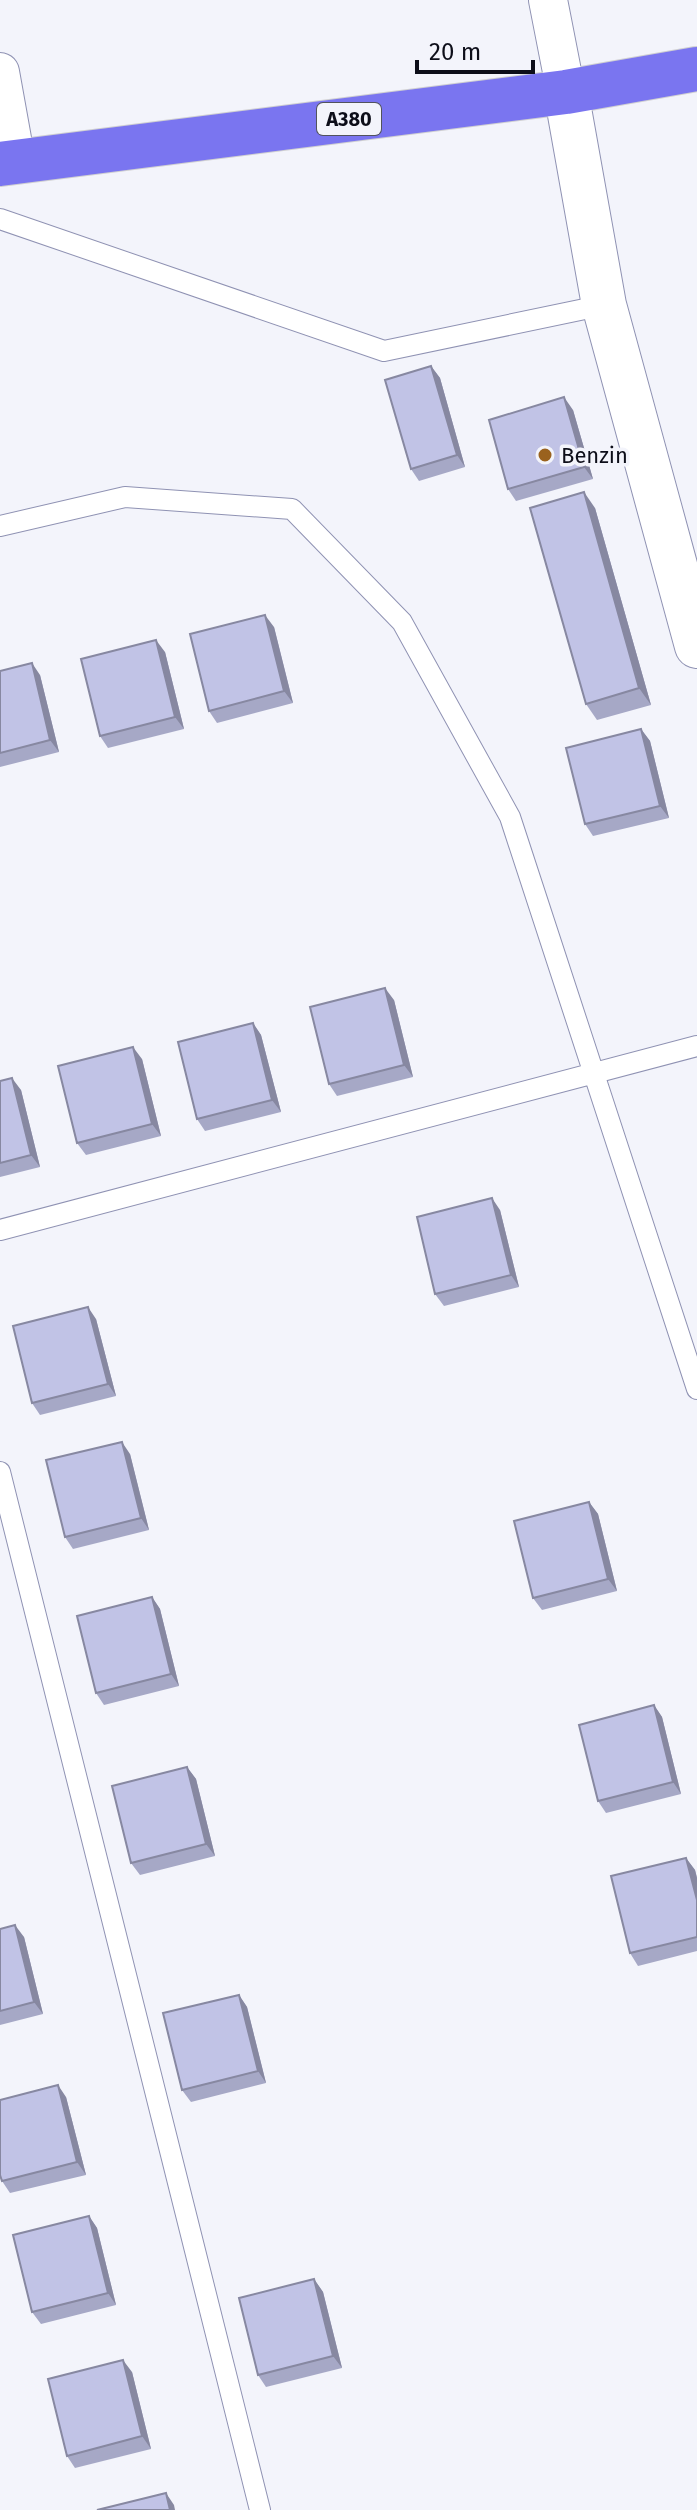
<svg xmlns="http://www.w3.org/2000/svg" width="697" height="2510" font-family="'Fira Sans',sans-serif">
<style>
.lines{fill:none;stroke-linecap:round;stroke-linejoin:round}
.lane-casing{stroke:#8f92b3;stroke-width:22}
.street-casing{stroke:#8f92b3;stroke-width:40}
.secondary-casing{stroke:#8f92b3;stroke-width:46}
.highway-casing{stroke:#cfcfd1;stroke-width:46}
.lane{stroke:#fff;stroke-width:20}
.street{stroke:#fff;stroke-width:38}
.secondary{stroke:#fff;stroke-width:44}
.highway{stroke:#7a75f0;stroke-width:44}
.wall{fill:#a6a8c6}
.shaded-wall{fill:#8788a1}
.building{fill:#c1c3e6;stroke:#8788a1;stroke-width:2}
.poi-dot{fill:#9a621e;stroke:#f3f4fb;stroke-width:3}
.labels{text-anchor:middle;stroke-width:7;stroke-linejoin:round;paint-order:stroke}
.shield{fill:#f3f4fb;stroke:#52535d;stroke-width:2}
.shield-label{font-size:20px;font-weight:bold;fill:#0d0e19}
.poi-label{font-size:22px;fill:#0d0e19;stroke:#f3f4fb;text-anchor:start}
</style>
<rect width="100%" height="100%" fill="#f3f4fb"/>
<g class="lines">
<defs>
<path id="lane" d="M0 219 384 351 604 305
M0 526 125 497 292 509 402 622 510 817 697 1389
M0 1230 697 1046
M0 1472 260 2510"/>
<path id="street" d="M548 0 566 92
M0 72 16 161"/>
<path id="secondary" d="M566 92 604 305 697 646"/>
<path id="highway" d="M0 164 566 92 697 69"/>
</defs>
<use href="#lane" class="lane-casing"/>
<use href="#street" class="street-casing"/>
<use href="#secondary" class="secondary-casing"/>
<use href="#highway" class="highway-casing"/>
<use href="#lane" class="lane"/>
<use href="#street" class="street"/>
<use href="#secondary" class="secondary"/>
<use href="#highway" class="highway"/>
</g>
<path class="wall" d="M431 366 440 378 465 467 419 481 411 469Z
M573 410 593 479 516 501 508 489Z
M595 508 651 705 597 720 586 704Z
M274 627 293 703 217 723 209 711Z
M165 652 184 729 108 748 100 736Z
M0 671 40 675 59 752 0 767Z
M641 729 650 741 669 818 593 836 585 824Z
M394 1000 413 1077 337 1096 329 1084Z
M253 1023 261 1035 281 1112 205 1131 197 1119Z
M142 1059 161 1136 86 1155 77 1143Z
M0 1081 21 1090 40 1167 0 1177Z
M500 1210 519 1287 444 1306 435 1294Z
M96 1319 116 1396 40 1415 32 1403Z
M130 1454 149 1530 73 1549 65 1537Z
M589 1502 598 1514 617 1591 542 1610 533 1598Z
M152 1597 160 1609 179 1686 104 1705 96 1693Z
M654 1705 662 1717 681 1794 606 1813 598 1801Z
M187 1767 196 1779 215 1856 140 1875 131 1863Z
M686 1858 695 1870 697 1878V1951L638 1966 630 1953Z
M0 1929 24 1937 43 2014 0 2025Z
M239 1995 247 2007 266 2083 191 2102 182 2090Z
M66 2097 86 2175 10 2193 2 2181Z
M89 2216 97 2228 116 2305 41 2324 32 2312Z
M314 2279 323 2292 342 2368 266 2387 258 2375Z
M132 2372 151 2449 75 2468 67 2456Z"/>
<path class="shaded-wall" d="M431 366 440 378 465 467 457 455Z
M564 397 573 410 593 479 584 467Z
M584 492 595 508 651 705 639 688Z
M265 615 274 627 293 703 284 691Z
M156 640 165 652 184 729 175 717Z
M32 663 40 675 59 752 50 740Z
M641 729 650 741 669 818 660 806Z
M385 988 394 1000 413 1077 404 1065Z
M253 1023 261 1035 281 1112 272 1100Z
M133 1047 142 1059 161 1136 152 1124Z
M12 1078 21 1090 40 1167 31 1155Z
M492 1198 500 1210 519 1287 511 1275Z
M88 1307 96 1319 116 1396 108 1384Z
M122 1442 130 1454 149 1530 141 1518Z
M589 1502 598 1514 617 1591 608 1579Z
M152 1597 160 1609 179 1686 171 1674Z
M654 1705 662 1717 681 1794 673 1782Z
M187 1767 196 1779 215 1856 206 1844Z
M686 1858 695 1870 697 1878V1900Z
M15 1925 24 1937 43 2014 34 2002Z
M239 1995 247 2007 266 2083 258 2071Z
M58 2085 66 2097 86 2175 77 2162Z
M89 2216 97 2228 116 2305 108 2293Z
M314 2279 323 2292 342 2368 333 2356Z
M123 2360 132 2372 151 2449 142 2436Z
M166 2493 174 2505 175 2510H170Z"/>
<path class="building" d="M431 366 457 455 411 469 385 380Z
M564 397 584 467 508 489 489 420Z
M584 492 639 688 586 704 530 508Z
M265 615 284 691 209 711 190 634Z
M156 640 175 717 100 736 81 659Z
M32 663 50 740 0 753V671Z
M641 729 660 806 585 824 566 748Z
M385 988 404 1065 329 1084 310 1007Z
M253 1023 272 1100 197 1119 178 1042Z
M133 1047 152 1124 77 1143 58 1066Z
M12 1078 31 1155 0 1163V1081Z
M492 1198 511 1275 435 1294 417 1217Z
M88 1307 108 1384 32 1403 13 1326Z
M122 1442 141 1518 65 1537 46 1460Z
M589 1502 608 1579 533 1598 514 1521Z
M152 1597 171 1674 96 1693 77 1616Z
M654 1705 673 1782 598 1801 579 1725Z
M187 1767 206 1844 131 1863 112 1786Z
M686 1858 697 1900V1937L630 1953 611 1876Z
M15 1925 34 2002 0 2011V1929Z
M239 1995 258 2071 182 2090 163 2013Z
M58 2085 77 2162 2 2181 0 2175V2100Z
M89 2216 108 2293 32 2312 13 2235Z
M314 2279 333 2356 258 2375 239 2298Z
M123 2360 142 2436 67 2456 48 2379Z
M166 2493 170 2510H97Z"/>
<circle class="poi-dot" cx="545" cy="455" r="8"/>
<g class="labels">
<rect class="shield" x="317" y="103" width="64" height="32" rx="6"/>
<g class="shield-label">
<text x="349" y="126">A380</text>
</g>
<g class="poi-label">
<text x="561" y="463">Benzin</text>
</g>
</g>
<path d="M417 60v12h116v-12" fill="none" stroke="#0d0e19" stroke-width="4"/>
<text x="429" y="60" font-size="24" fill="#0d0e19" stroke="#f3f4fb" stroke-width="6" paint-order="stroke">20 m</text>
</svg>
